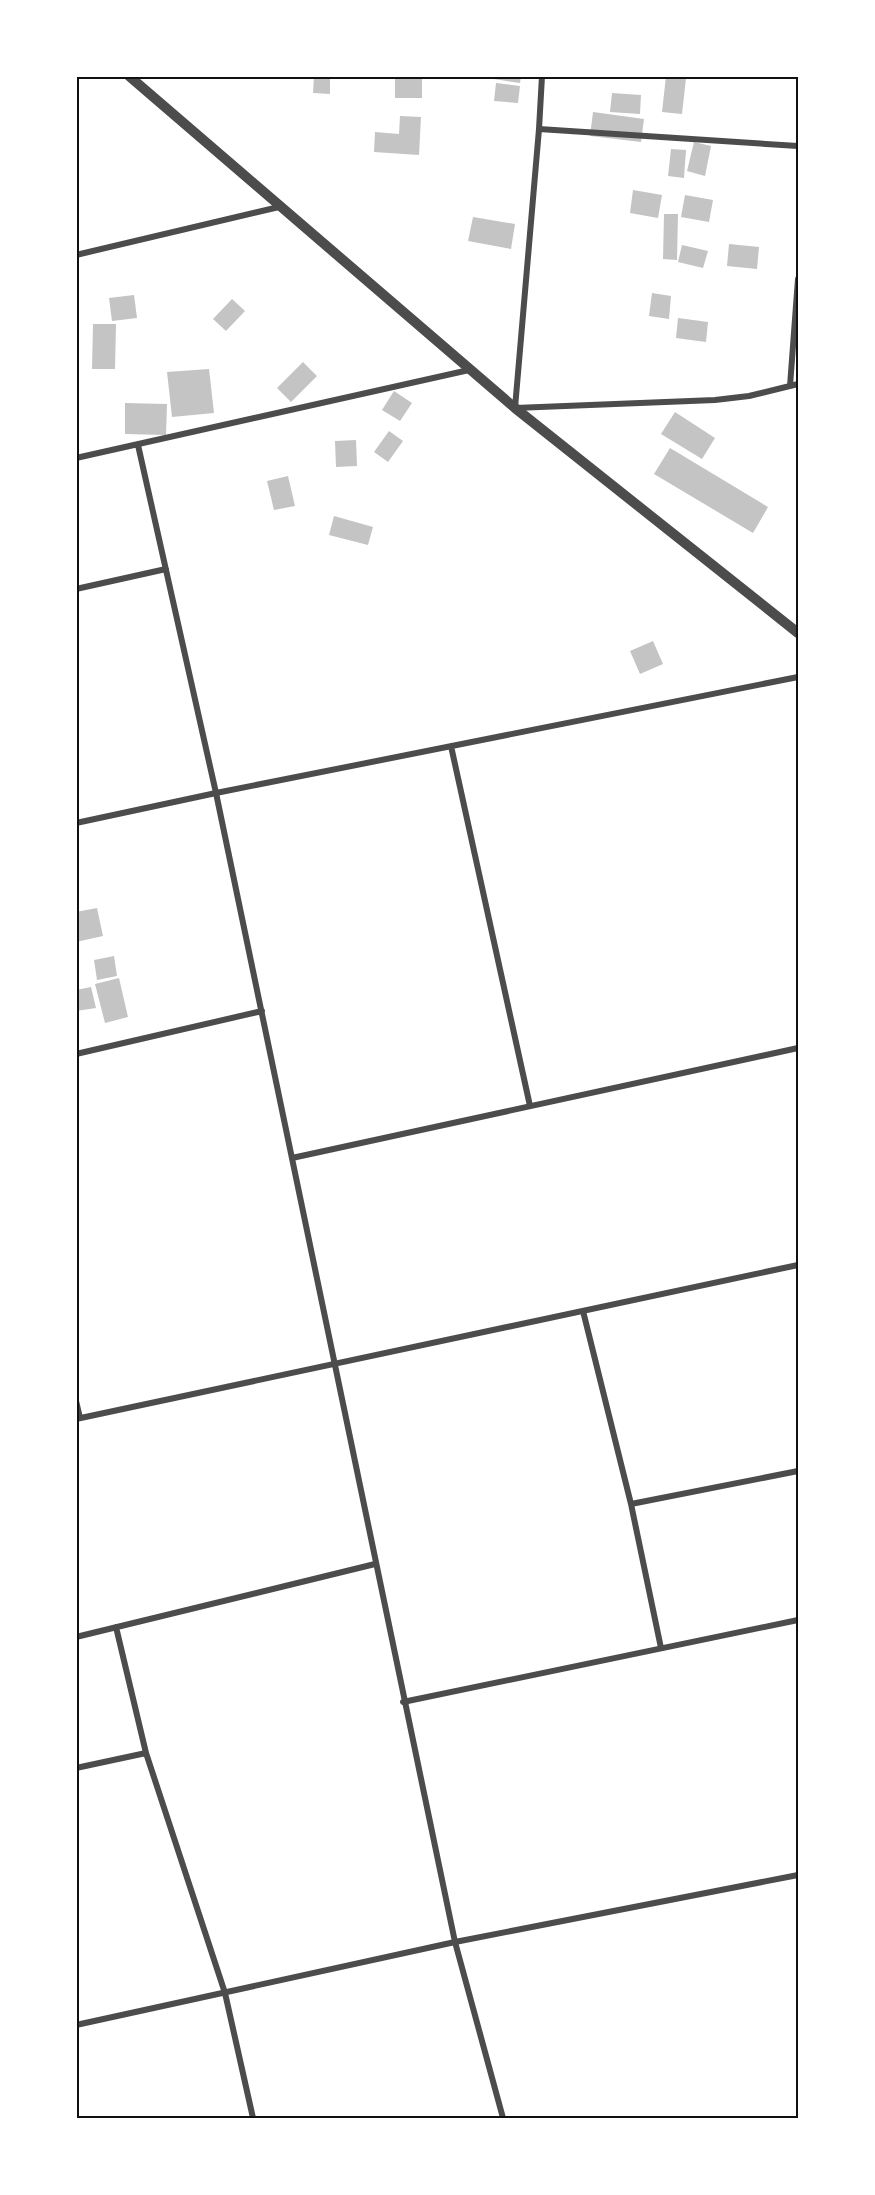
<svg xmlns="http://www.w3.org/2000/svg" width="875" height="2195" font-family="Ubuntu,sans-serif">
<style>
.building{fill:#c4c4c4}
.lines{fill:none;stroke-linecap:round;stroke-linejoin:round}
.minor{stroke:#4c4c4c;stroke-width:6}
.tertiary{stroke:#4c4c4c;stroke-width:10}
.neatline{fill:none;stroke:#111;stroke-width:2}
</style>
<rect width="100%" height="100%" fill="#fff"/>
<path class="building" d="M314 76H330V94L313 93Z
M395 76H422V98H395Z
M495 76H521L520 83 494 79Z
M666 76 686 78 682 114 662 112Z
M496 83 520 86 518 103 494 101Z
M612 93 641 95 640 114 610 112Z
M593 112 644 119 641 142 590 136Z
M400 116 421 117 419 155 374 152 375 132 399 134Z
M694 142 711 146 705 176 687 171Z
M671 149 686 150 684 178 668 176Z
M633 190 662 195 658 218 630 213Z
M685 195 713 200 709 222 681 217Z
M664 214H678L677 260 663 259Z
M473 217 515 224 511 249 468 241Z
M729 244 759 247 757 269 727 266Z
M682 245 708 251 703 268 678 262Z
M652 293 671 296 669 319 649 316Z
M134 295 137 318 112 321 109 298Z
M232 299 245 311 226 331 213 319Z
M678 318 708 322 706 342 676 338Z
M93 324H116L115 369H92Z
M303 362 317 376 291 402 277 388Z
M209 369 214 413 172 417 167 372Z
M394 391 412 403 400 421 382 410Z
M125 403 167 404 166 435 125 434Z
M675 412 715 438 702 459 661 434Z
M389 431 403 441 388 462 374 452Z
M356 440 357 466 336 467 335 441Z
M670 448 768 507 753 533 654 474Z
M288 476 295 506 274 510 267 481Z
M334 516 373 527 368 545 329 535Z
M653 641 663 664 640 674 630 651Z
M97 908 103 936 76 942V912Z
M114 956 117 976 97 980 94 960Z
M119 978 128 1017 105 1023 95 984Z
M91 987 96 1008 76 1011V990Z"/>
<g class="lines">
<path class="minor" d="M542 76 539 129 515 408 715 400 749 396 798 384
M539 129 798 146
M76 255 279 207
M790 386 798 279
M138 445 216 793 455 1942 503 2118
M76 458 469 370
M76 589 166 569
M451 746 530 1106
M76 823 216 793 798 677
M76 1054 262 1011
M292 1158 798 1048
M583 1311 631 1504 661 1648
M76 1401 80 1418
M76 1419 798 1265
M631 1504 798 1471
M116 1627 146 1753 225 1993 253 2118
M76 1637 375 1564
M403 1702 798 1620
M76 1768 146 1753
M76 2025 455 1942 798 1875"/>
<path class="tertiary" d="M129 76 515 408 798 633"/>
</g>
<rect width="875" height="2195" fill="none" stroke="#ffffff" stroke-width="156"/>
<rect x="78" y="78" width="719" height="2039" class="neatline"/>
</svg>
